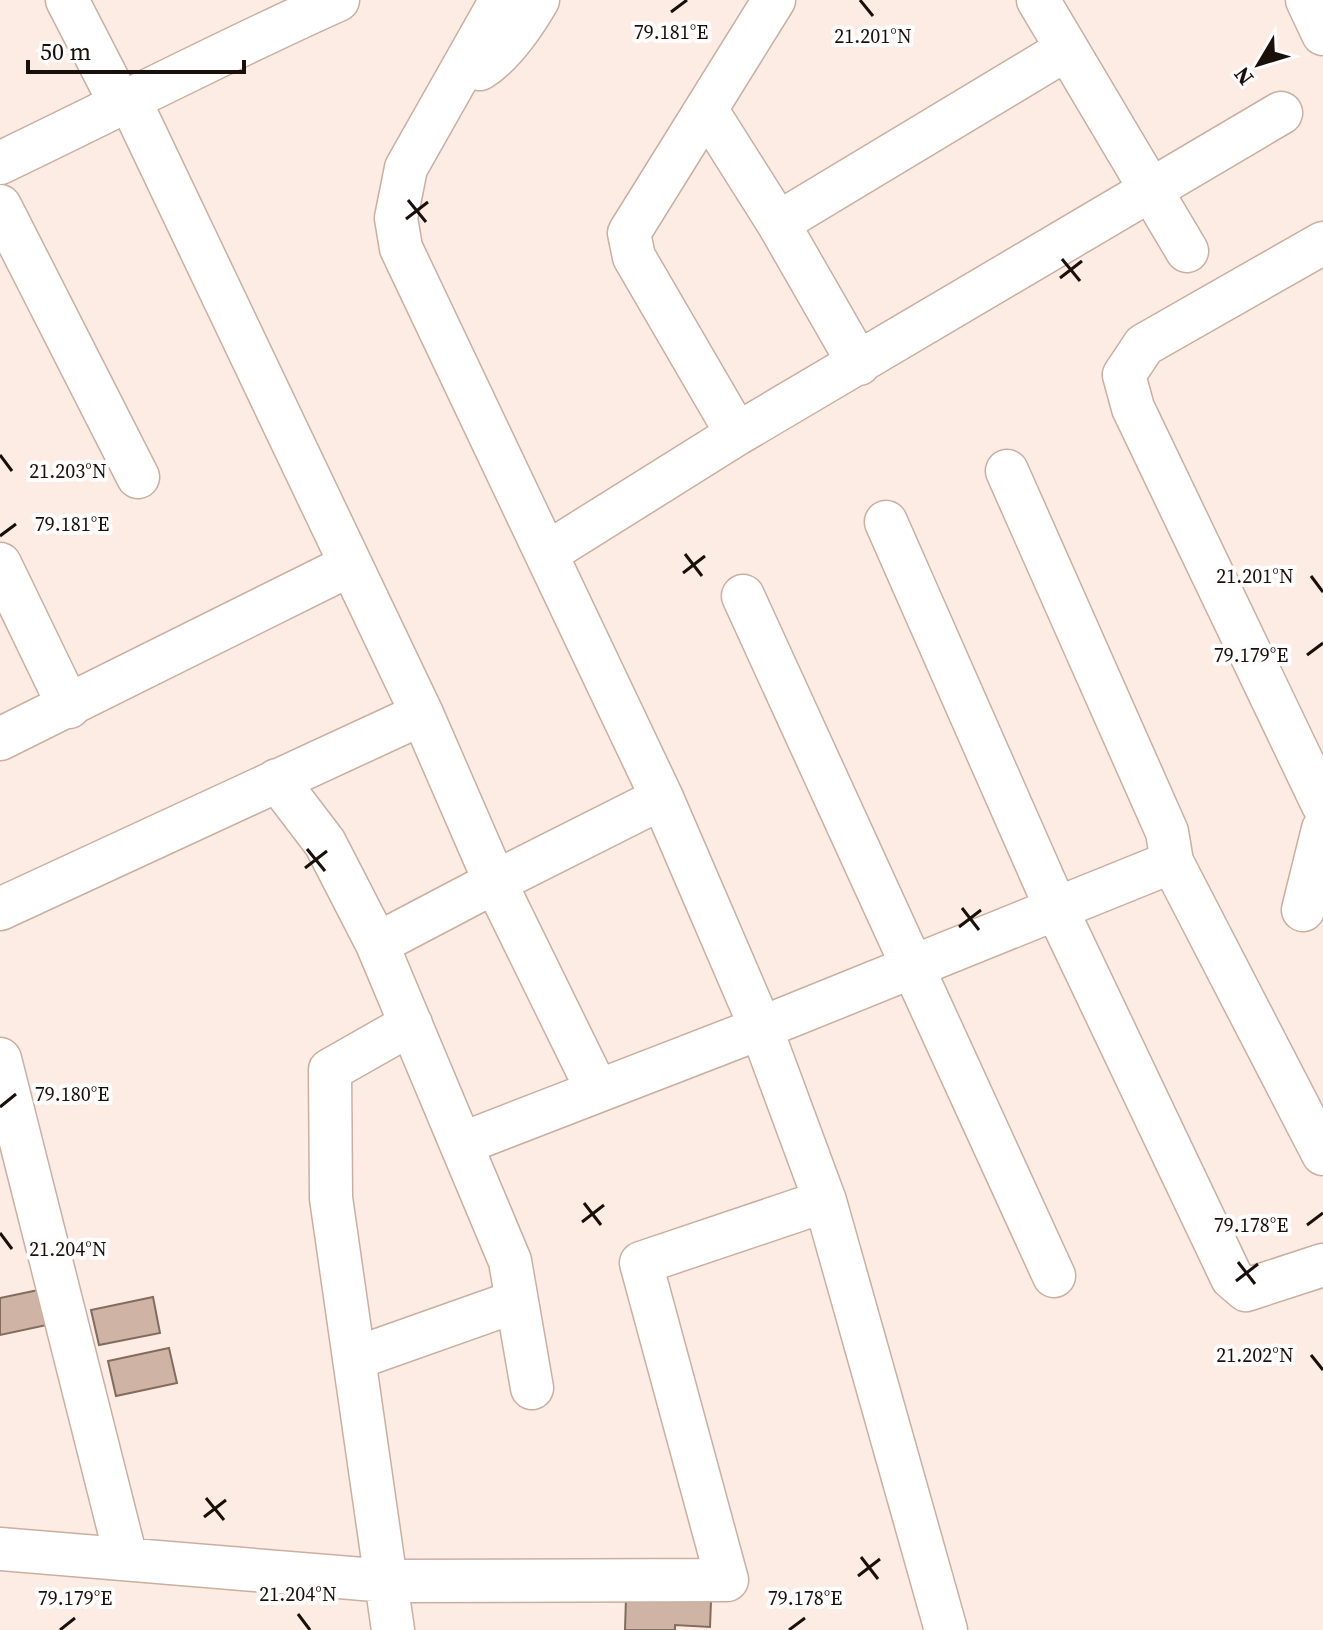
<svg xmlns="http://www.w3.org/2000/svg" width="1323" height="1630" font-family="'Source Serif 4',serif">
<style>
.building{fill:#cfb4a5;stroke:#836b5d;stroke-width:2}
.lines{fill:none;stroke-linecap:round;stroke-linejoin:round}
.minor-casing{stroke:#caafa1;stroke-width:45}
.minor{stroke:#fff;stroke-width:42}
.ticks{fill:none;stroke:#19100b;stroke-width:3}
.ticks-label{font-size:20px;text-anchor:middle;fill:#19100b;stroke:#fdfdfd;stroke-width:8;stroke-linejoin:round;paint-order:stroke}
</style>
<rect width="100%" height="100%" fill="#fdece3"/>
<path class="building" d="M48 1288 56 1323 0 1335V1298Z
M153 1297 160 1333 99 1345 91 1310Z
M169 1348 177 1383 116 1396 108 1361Z
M626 1597 711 1601 710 1627 675 1625V1630H625Z"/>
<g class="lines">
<defs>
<path id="minor" d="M67 0 121 105
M501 0 406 168 396 218 401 248 662 798 761 1028 825 1201 946 1630
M1038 0 1187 251
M1307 0 1323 34
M480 69C504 54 524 24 538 0
M130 101 422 714 495 882 377 944 510 1261 532 1388
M706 109 778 223 859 364
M0 163C113 109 224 51 338 0
M0 206 138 477
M778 223 1067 49
M1323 243 1144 345 1124 375 1133 408 1323 805
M737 434 634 257 629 233 774 0
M1007 471 1167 832 1172 862 1323 1154
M886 522 1056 908 1232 1278 1246 1290 1323 1265
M547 553 737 434 1281 113
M0 564 69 707
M743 596 1054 1276
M0 739 350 565
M277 780 325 843 377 944
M0 909 422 714
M1303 910 1323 829
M0 1059 126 1558
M597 1090 495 882 662 798
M461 1144 761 1028 1172 862
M356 1358 517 1301
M0 1549 387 1581 727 1580 641 1263 825 1201
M393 1630 331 1198 330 1070 411 1024"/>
</defs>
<use href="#minor" class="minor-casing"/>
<use href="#minor" class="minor"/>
</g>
<path class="ticks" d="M860 0 873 16M671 12 687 0M408 200 426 222M406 219 428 202M1062 259 1080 281M1060 278 1082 261M0 455 12 471M0 536 16 524M685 554 702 576M683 573 705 556M1311 576 1323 592M1307 655 1323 643M307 849 325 871M305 868 327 851M962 908 979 930M959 927 981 910M0 1107 16 1094M584 1203 601 1225M582 1222 604 1205M1307 1225 1323 1213M0 1233 12 1249M1238 1262 1255 1284M1236 1281 1258 1264M1311 1355 1323 1370M206 1498 224 1520M204 1517 226 1500M861 1557 878 1579M858 1576 880 1559M298 1614 310 1630M60 1630 75 1618M789 1630 805 1618"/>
<g class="ticks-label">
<text x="671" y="39">79.181°E</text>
<text x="873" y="43">21.201°N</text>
<text x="68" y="478">21.203°N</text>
<text x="72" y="531">79.181°E</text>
<text x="1255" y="583">21.201°N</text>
<text x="1251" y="662">79.179°E</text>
<text x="72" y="1101">79.180°E</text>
<text x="1251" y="1232">79.178°E</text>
<text x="68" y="1256">21.204°N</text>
<text x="1255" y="1362">21.202°N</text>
<text x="298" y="1601">21.204°N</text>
<text x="75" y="1605">79.179°E</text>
<text x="805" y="1605">79.178°E</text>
</g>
<g transform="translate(1259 64) rotate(232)" stroke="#fdfdfd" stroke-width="6" paint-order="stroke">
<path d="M0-6L14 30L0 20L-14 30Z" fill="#19100b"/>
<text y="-12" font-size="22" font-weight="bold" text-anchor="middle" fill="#19100b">N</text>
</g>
<path d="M28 60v12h216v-12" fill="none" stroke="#19100b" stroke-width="4"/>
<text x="40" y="60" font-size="24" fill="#19100b" stroke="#fdfdfd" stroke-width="6" paint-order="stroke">50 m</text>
</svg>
